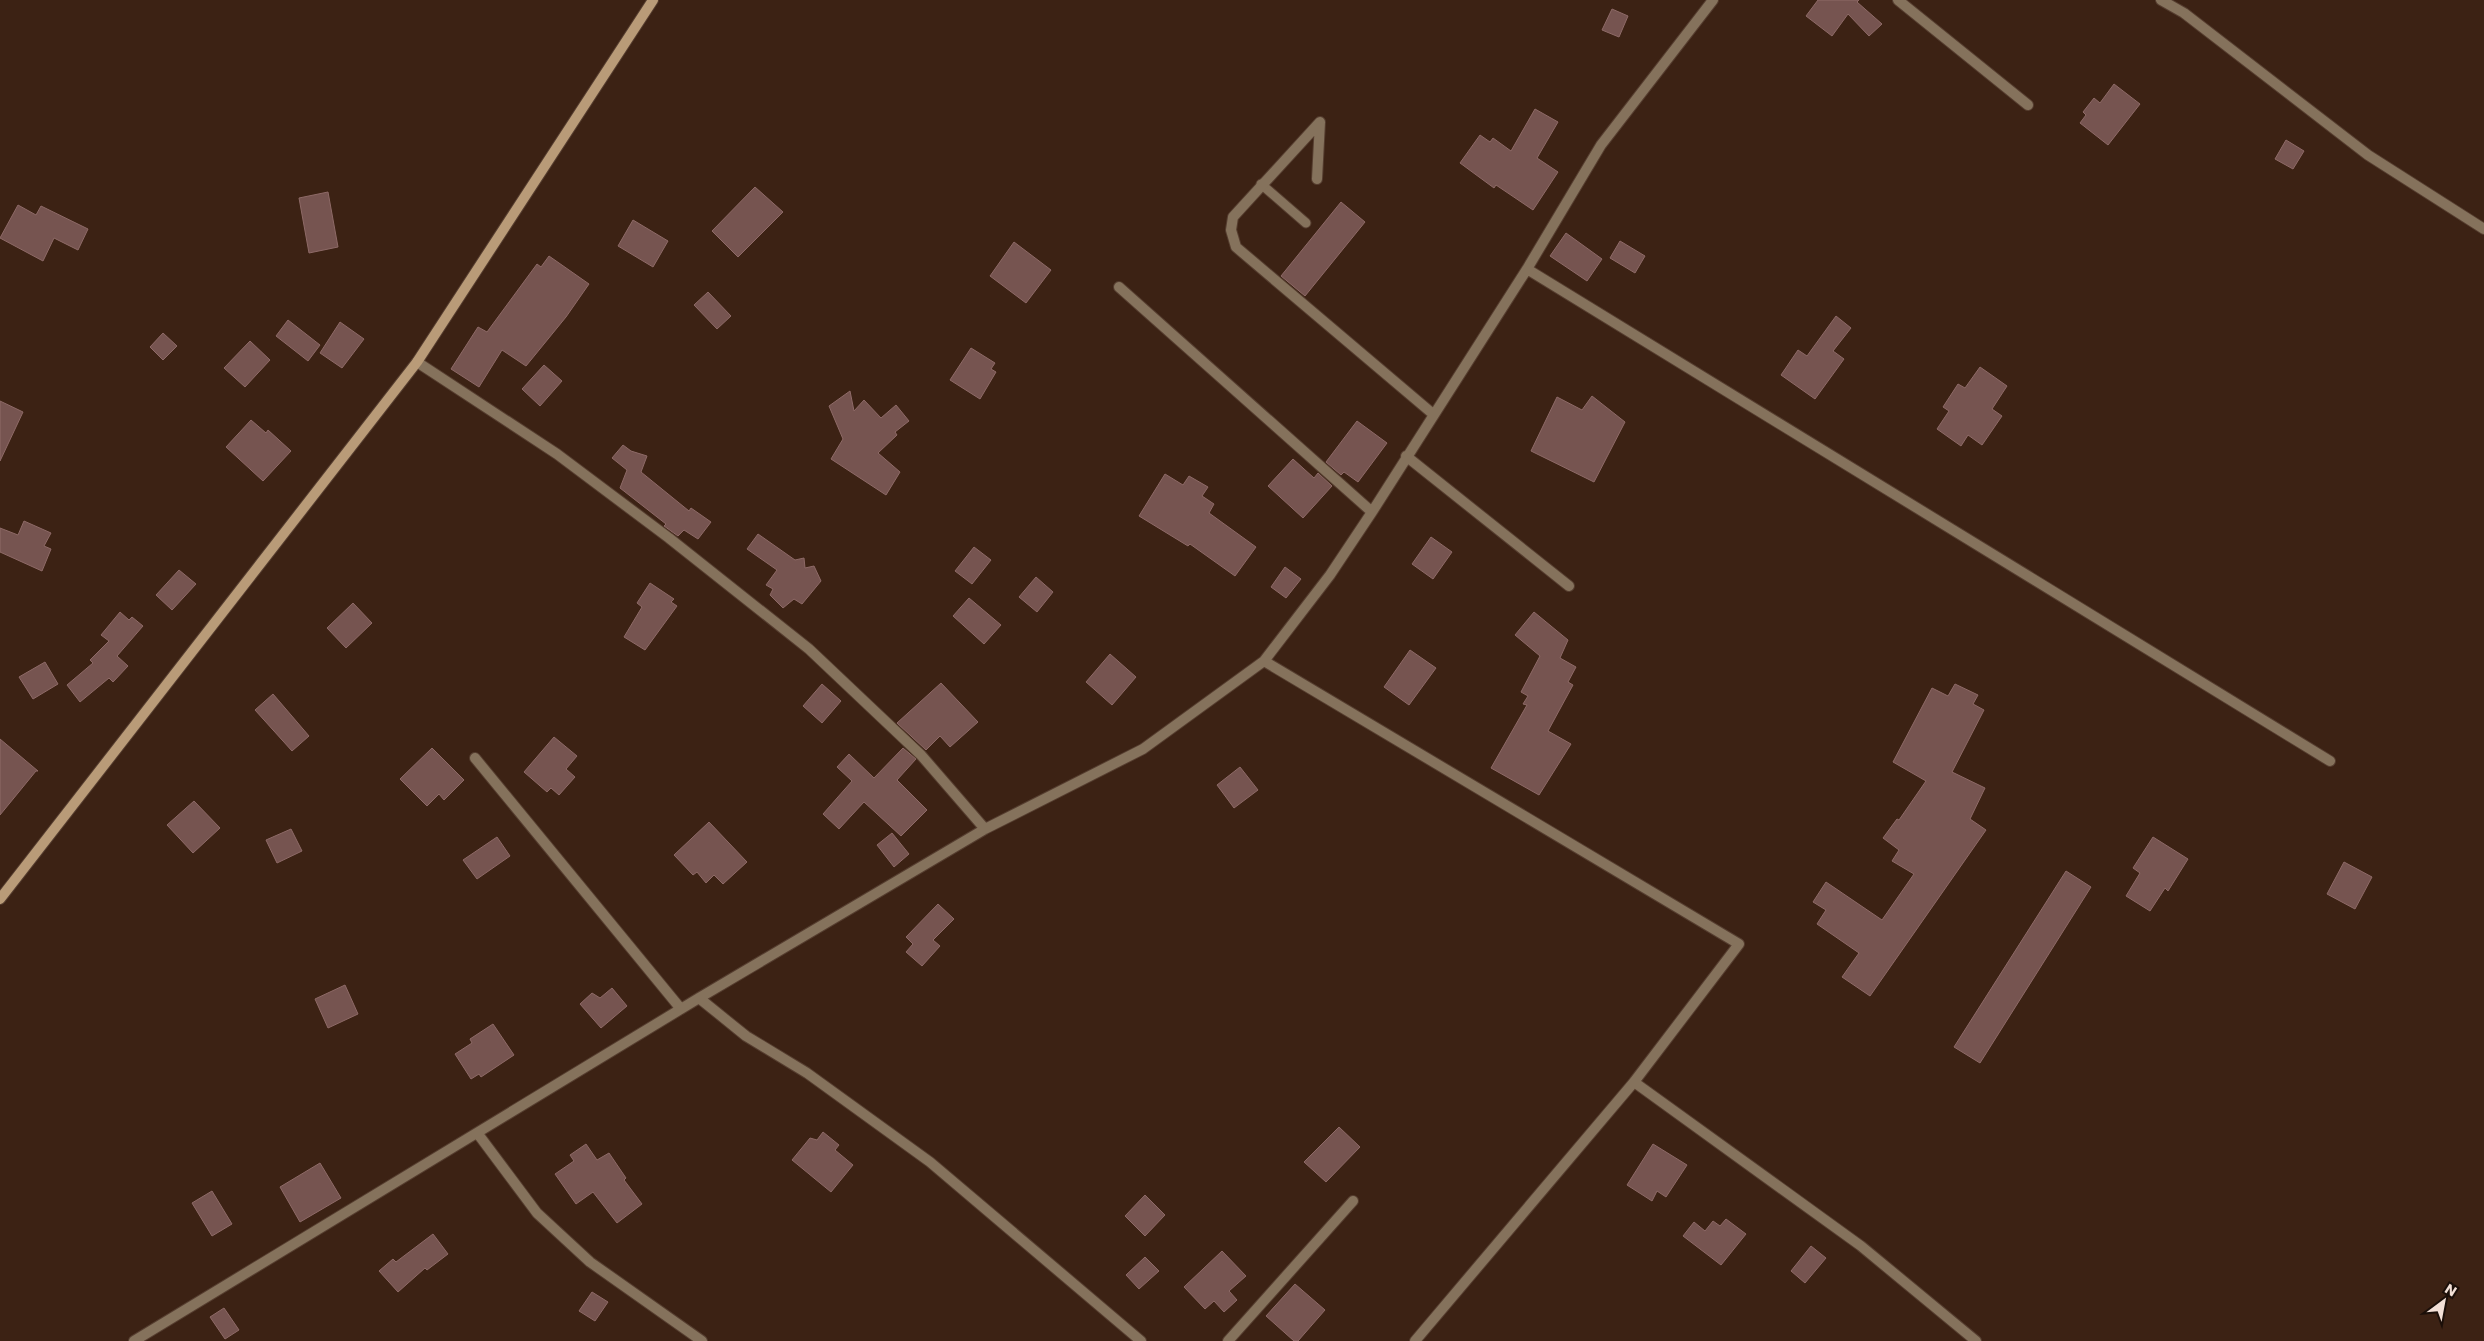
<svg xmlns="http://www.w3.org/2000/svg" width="2484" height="1341" viewBox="0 0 2484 1341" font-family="Poppins,sans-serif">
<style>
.building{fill:#765450;stroke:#8e6a67}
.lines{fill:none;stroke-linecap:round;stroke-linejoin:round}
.lane-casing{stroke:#553d2f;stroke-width:11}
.street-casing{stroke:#553d2f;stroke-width:12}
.secondary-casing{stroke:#553d2f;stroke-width:12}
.lane{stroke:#85725c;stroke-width:9}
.street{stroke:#85725c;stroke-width:10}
.secondary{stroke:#b99b78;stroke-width:10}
</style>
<rect width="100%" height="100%" fill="#3c2214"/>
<path class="building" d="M1818 0H1859L1857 2 1882 24 1869 36 1848 14 1832 36 1806 16Z
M1612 9 1628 16 1619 37 1602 30Z
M2114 84 2140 104 2108 145 2080 123 2086 115 2083 112 2094 98 2100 103Z
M1535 109 1558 122 1537 158 1558 172 1533 210 1496 185 1494 188 1460 163 1480 135 1490 142 1493 138 1511 151Z
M2286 140 2304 151 2293 169 2275 159Z
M755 187 783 212 738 257 712 231Z
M328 192 338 247 309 253 299 198Z
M1341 202 1365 222 1305 296 1281 276Z
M18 205 36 215 41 206 88 229 78 250 54 238 43 261 0 238Z
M633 220 668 241 653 267 618 246Z
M1566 233 1602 259 1587 281 1550 256Z
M1620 241 1645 256 1635 273 1610 258Z
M1014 242 1051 270 1026 303 990 276Z
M549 256 589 284 566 317 526 366 502 350 479 387 451 369 478 327 487 332 537 264 541 267Z
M708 292 731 316 717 329 694 305Z
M1836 316 1851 328 1833 351 1844 359 1815 399 1781 375 1798 350 1807 356Z
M288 320 320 345 308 361 276 336Z
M340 322 364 339 342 368 320 353Z
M163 333 177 346 163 360 150 347Z
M250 341 270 360 245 387 224 368Z
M971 348 995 363 991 369 996 372 980 399 950 380Z
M544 365 562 381 540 406 522 389Z
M1980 367 2007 386 1992 409 2002 416 1982 445 1968 435 1961 446 1937 429 1949 411 1943 407 1958 384 1965 388Z
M850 391 854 411 864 400 881 418 896 405 909 421 895 432 897 435 878 453 900 472 886 495 831 459 843 439 829 406Z
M1592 396 1625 422 1594 482 1531 451 1557 397 1582 410Z
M0 401 23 412 0 461Z
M251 420 266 433 268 430 291 451 263 481 226 447Z
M1357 421 1387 443 1358 482 1344 472 1341 475 1326 462Z
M623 445 631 451 647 456 641 472 689 511 691 508 711 522 698 539 684 530 678 536 664 526 666 524 620 488 627 470 612 458Z
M1293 459 1314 478 1318 473 1332 486 1303 518 1268 486Z
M1165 474 1183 485 1189 476 1208 487 1202 496 1214 504 1209 513 1256 547 1235 576 1190 544 1188 546 1139 516Z
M24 521 51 533 44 546 51 549 42 571 0 552V528L18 535Z
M758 534 795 560 804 558 805 568 814 566 821 581 802 604 794 599 783 608 770 595 773 589 766 585 777 570 747 549Z
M1431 537 1452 552 1433 579 1412 564Z
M974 547 991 560 972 584 955 571Z
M1285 567 1301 579 1286 598 1271 587Z
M179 570 196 584 172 610 156 595Z
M1036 577 1053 592 1037 612 1019 597Z
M650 583 674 599 671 602 677 606 645 650 624 637 642 607 637 603Z
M969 598 1001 625 984 644 953 616Z
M353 603 372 623 346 648 327 628Z
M120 612 129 620 132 617 143 626 117 656 128 666 113 682 109 678 80 702 67 685 93 663 90 660 109 641 101 635Z
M1534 612 1568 640 1560 658 1576 667 1568 682 1573 685 1548 731 1571 744 1539 795 1491 768 1527 705 1523 704 1528 696 1521 692 1540 656 1515 635Z
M1410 650 1436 668 1409 705 1384 687Z
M1110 654 1136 677 1112 705 1086 682Z
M45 662 58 684 33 699 19 677Z
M941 683 978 722 950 747 940 736 926 750 897 723Z
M822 684 841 701 822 723 803 706Z
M1955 684 1978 695 1973 704 1984 710 1952 772 1985 788 1970 819 1986 830 1870 996 1842 977 1859 953 1817 924 1826 910 1813 902 1826 882 1882 920 1914 874 1892 861 1899 850 1883 838 1897 819 1899 820 1926 781 1893 762 1932 688 1948 696Z
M273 694 309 736 292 751 255 710Z
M554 737 577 756 566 769 575 777 559 795 551 788 547 792 524 772Z
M0 739 38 771H36L0 815Z
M432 748 464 780 444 800 439 794 427 806 400 779Z
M903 748 916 759 897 780 927 810 901 836 864 802 839 829 823 814 852 781 837 767 849 754 874 778Z
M1240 767 1258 790 1234 808 1217 785Z
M194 801 220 828 193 853 167 825Z
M709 822 747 862 723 884 714 875 706 883 697 872 693 875 674 855Z
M291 829 302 851 277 863 266 840Z
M892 833 909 854 894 867 877 845Z
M497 837 510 856 477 879 463 860Z
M2153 837 2188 859 2168 891 2165 888 2150 911 2126 896 2140 873 2133 868Z
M2344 862 2372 877 2355 909 2327 894Z
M2066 871 2091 887 1980 1063 1954 1047Z
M938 904 954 919 933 940 940 946 922 966 906 952 913 944 906 937Z
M345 985 358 1014 328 1028 315 999Z
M612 988 627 1006 601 1028 580 1004 592 993 600 998Z
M493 1024 514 1055 481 1077 479 1074 471 1079 455 1054 472 1043 470 1039Z
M1339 1127 1360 1147 1326 1182 1304 1162Z
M823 1132 839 1145 835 1150 853 1165 831 1192 792 1160 810 1138 817 1140Z
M586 1144 597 1160 609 1153 626 1178 624 1180 642 1204 617 1223 593 1192 576 1204 555 1174 574 1161 570 1155Z
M1653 1144 1687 1165 1666 1197 1657 1191 1652 1201 1627 1185Z
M320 1163 341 1198 300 1222 280 1187Z
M212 1191 232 1224 212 1236 192 1203Z
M1145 1195 1165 1215 1145 1236 1125 1216Z
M1726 1219 1746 1234 1721 1265 1683 1236 1694 1222 1705 1231 1713 1221 1720 1226Z
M433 1234 448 1254 427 1270 425 1268 398 1292 379 1271 393 1259 396 1262Z
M1811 1246 1826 1258 1805 1283 1791 1271Z
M1222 1251 1246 1276 1229 1291 1237 1300 1224 1312 1214 1301 1205 1309 1184 1287Z
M1145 1257 1159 1271 1139 1289 1126 1275Z
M1295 1284 1325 1310 1298 1341H1294L1266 1316Z
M592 1292 608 1302 595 1321 579 1311Z
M224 1308 239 1330 225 1339 210 1317Z"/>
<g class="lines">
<defs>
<path id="lane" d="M1261 184 1306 223"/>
<path id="street" d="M1898 0 2028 105
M2161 0 2184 13 2368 155 2484 229
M1317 179 1320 122 1233 217 1231 230 1236 247 1433 414
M1527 269 2330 761
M1119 287 1372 512
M417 362 557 454 669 538 809 649 921 755 985 829
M1406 456 1569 586
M1264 661 1330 575 1372 512 1527 269 1601 145 1713 0
M475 758 681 1009
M699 998 746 1036 807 1073 930 1162 1141 1341
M1634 1082 1861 1246 1976 1341
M478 1134 537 1213 590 1262 702 1341
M134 1341 699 998 985 829 1143 749 1264 661 1739 944 1634 1082 1415 1341
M1228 1341 1353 1201"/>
<path id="secondary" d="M0 899 417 362 653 0"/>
</defs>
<use href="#lane" class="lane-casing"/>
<use href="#street" class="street-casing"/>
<use href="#secondary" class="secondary-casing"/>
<use href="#lane" class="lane"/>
<use href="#street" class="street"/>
<use href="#secondary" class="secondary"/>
</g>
<g transform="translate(2444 1301) rotate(32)" stroke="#1b0f09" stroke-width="4" paint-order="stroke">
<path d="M0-4L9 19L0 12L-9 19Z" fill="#f2e0d7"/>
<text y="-8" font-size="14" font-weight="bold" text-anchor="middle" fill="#f2e0d7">N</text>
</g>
</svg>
